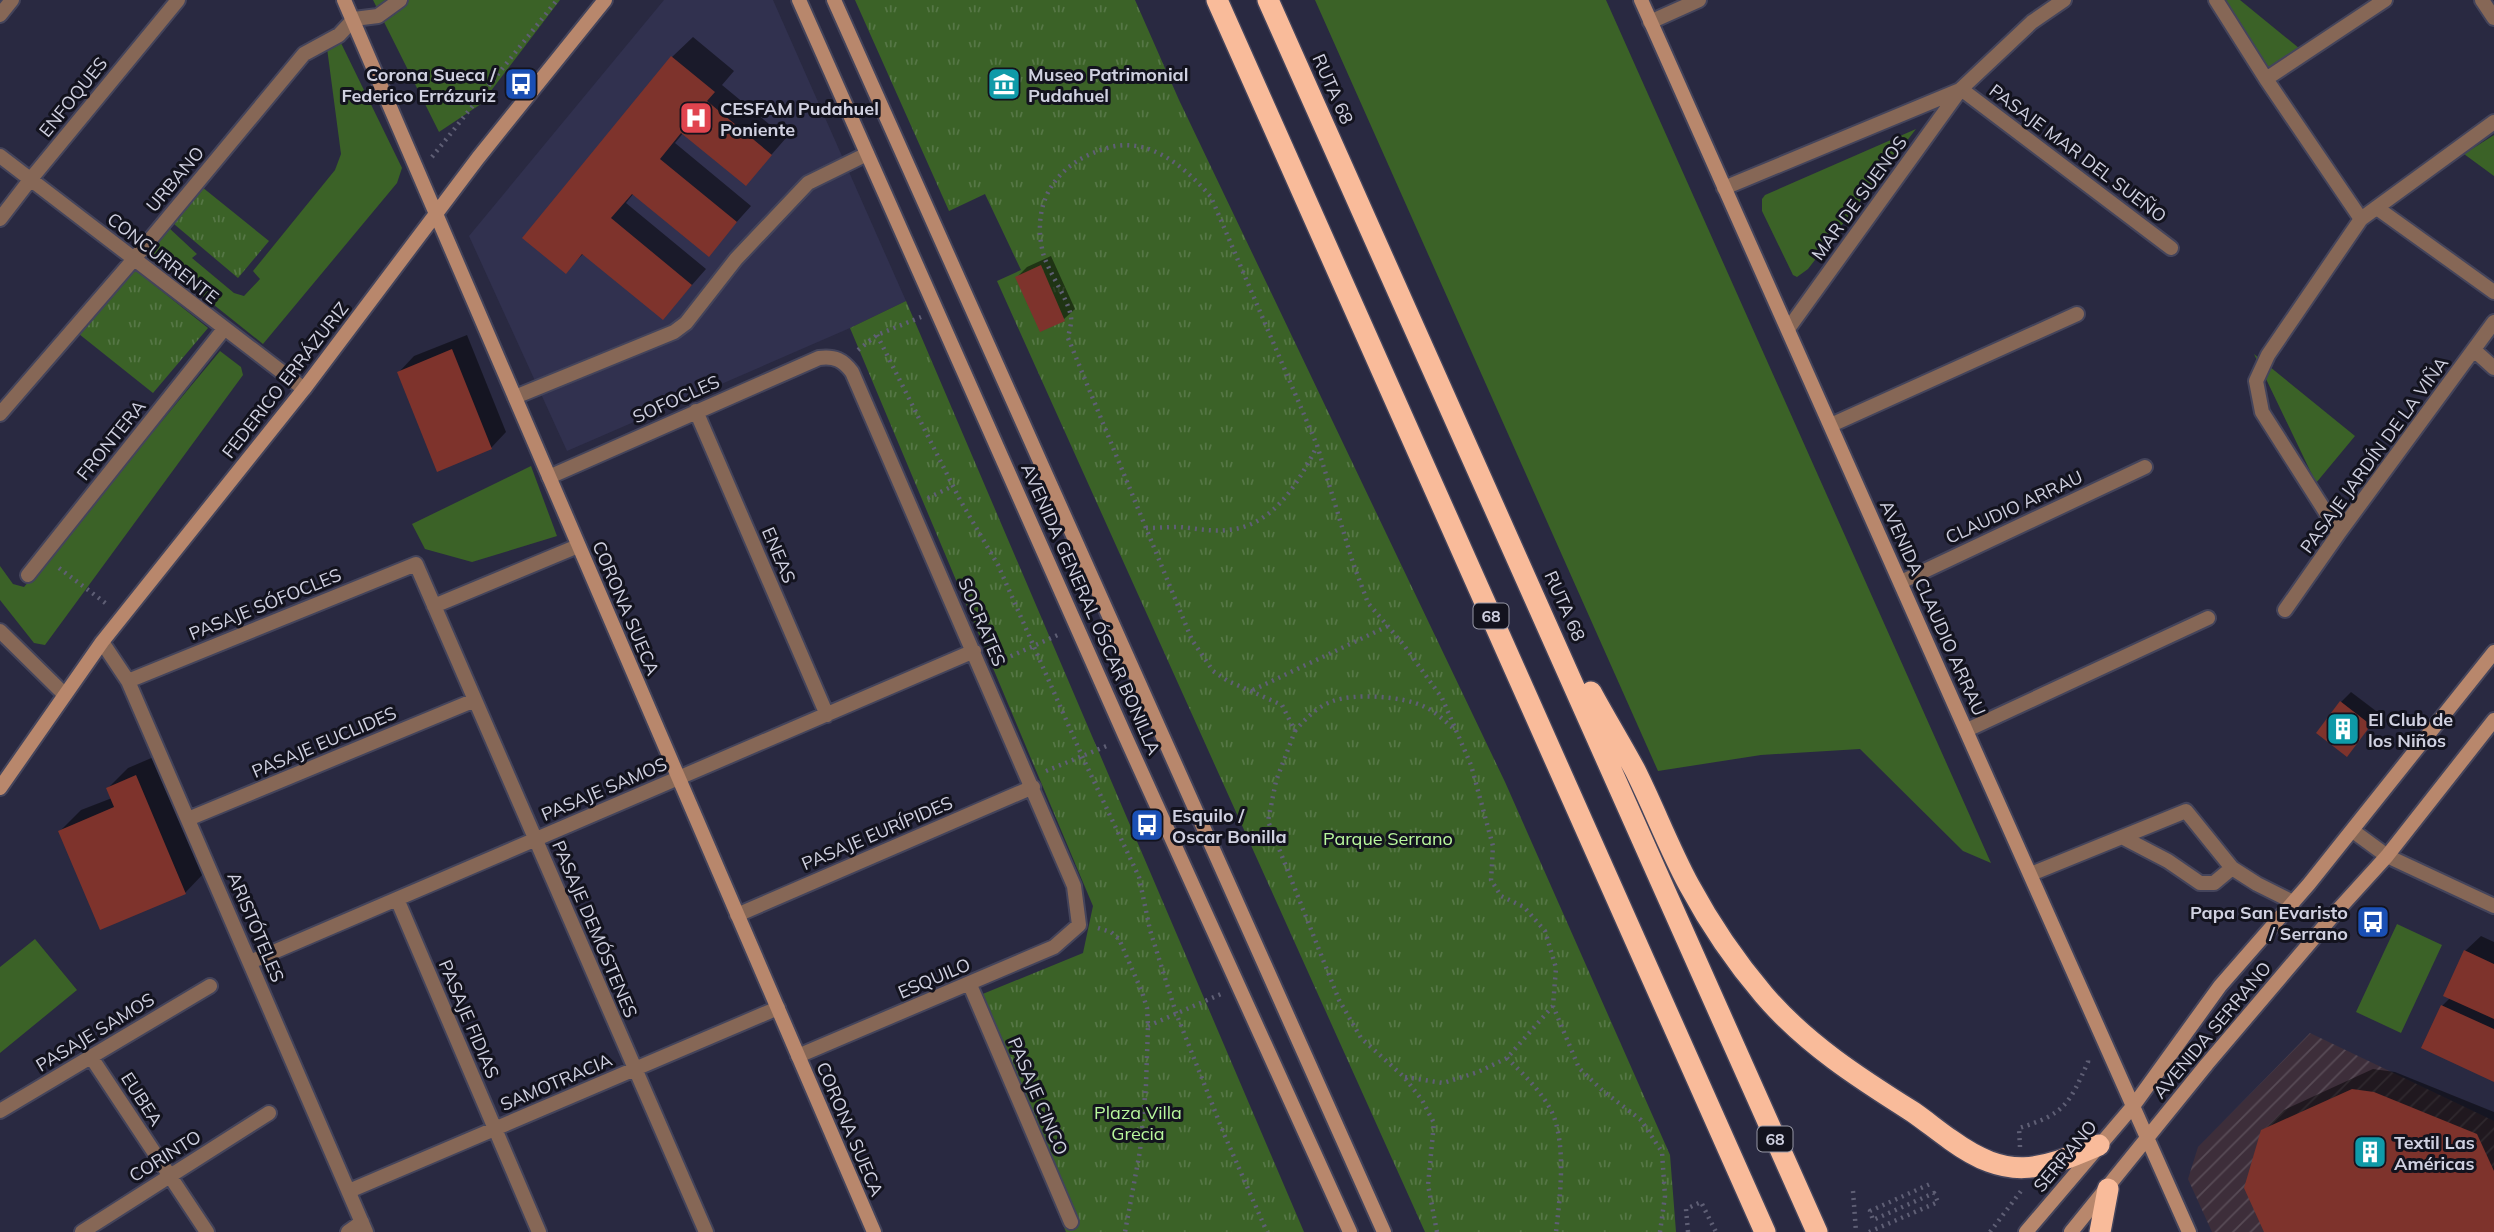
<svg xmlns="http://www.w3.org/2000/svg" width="2494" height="1232" viewBox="0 0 2494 1232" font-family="Mulish,sans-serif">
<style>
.built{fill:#31314f}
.industrial{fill:url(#industrial-furrows)}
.grass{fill:#3b6227}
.park{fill:url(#park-tufts)}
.shadow{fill:#0007}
.building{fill:#7e332c}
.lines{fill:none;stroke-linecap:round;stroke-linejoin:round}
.lane-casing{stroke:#44445b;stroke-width:18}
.street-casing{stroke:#44445b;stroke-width:18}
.secondary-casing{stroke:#44445b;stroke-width:18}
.highway-casing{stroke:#44445b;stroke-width:24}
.path{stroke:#5f5f75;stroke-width:4.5;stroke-dasharray:2 5;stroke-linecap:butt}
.lane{stroke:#866756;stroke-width:14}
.street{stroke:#866756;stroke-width:14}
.secondary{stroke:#b8876c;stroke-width:14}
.highway{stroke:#f9bb9a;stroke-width:21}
.labels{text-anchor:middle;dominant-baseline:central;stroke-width:6;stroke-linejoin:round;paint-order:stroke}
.shield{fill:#13131e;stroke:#9798a6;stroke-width:2}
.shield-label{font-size:16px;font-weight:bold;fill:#d0d1e1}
.poi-label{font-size:18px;font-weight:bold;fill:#d0d1e1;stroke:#13131e;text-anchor:start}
.street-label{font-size:18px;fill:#d0d1e1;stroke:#13131e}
.park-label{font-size:18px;fill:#b9f89d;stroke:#13131e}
</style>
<defs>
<pattern id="industrial-furrows" width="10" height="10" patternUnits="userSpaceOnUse" patternTransform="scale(1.75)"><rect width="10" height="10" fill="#3d2e3a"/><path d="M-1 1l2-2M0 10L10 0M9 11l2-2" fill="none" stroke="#584b56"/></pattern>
<pattern id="park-tufts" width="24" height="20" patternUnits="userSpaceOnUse" patternTransform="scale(1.75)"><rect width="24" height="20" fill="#3b6227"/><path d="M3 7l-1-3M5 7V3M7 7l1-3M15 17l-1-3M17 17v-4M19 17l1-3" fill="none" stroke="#567746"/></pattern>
</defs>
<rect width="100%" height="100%" fill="#292941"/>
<path class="built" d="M664 0H773L906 301 850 328 567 451 469 236Z"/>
<path class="industrial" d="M2310 1033 2494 1121V1232H2212L2188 1179 2198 1147Z"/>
<path class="grass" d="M373 0H560L481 104 439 132Z
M1315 0H1606L1991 863 1963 851 1860 749 1761 755 1658 771Z
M2216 0H2240L2305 53 2266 79Z
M341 43 402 168 397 183 263 344 149 253 168 227 197 254 192 258 234 293 244 296 260 279 253 271 335 170 341 154 327 48Z
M1916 129 1808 269 1797 277 1793 275 1762 211V199L1765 195Z
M2494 135V176L2464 154Z
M220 351 241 367 243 375 45 645 34 643 0 600V566L13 584 24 587Z
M2254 354 2355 436 2316 483Z
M531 466 557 536 472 562 425 549 412 524Z
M2397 924 2442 945 2401 1033 2356 1012Z
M35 939 77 990 0 1053V967Z"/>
<path class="park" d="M855 0H1135L1179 100 1505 782 1670 1155 1676 1232H1425L997 281 1021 270 985 194 949 211Z
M202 187 269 241 238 278 174 224Z
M133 268 208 328 153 393 79 334Z
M906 301 1304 1232H1066L968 1000 1083 953 1093 906 850 328Z"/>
<path class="shadow" d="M693 37 734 71 722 85 786 138 746 184 684 132 675 143 751 206 708 254 634 193 626 203 706 269 663 318 584 253 566 271 672 57Z
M1051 256 1075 309 1064 319 1041 330 1017 277 1027 267Z
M467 335 506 432 491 448 399 372 414 356Z
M2351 692 2380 714 2347 754 2341 702Z
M156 756 205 872 185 893 60 831 81 810 112 798 108 788 128 768Z
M2481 936 2494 942V1080L2442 1006 2450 998 2465 951Z
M2373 1069 2395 1072 2494 1112V1232H2266L2263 1131 2284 1110Z"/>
<path class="building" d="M671 56 715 92 707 101 772 155 746 186 681 133 660 159 737 222 709 257 632 194 611 218 692 285 663 320 582 254 566 274 522 238Z
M1041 265 1065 321 1040 332 1015 277Z
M452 349 492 449 437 472 397 372Z
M2340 701 2371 725 2347 757 2316 733Z
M136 775 186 894 100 930 58 831 114 807 106 788Z
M2464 950 2494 964V1019L2443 996Z
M2441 1005 2494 1029V1082L2421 1048Z
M2352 1089 2374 1092 2477 1134 2494 1171V1232H2264L2244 1188 2261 1130Z"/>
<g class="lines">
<defs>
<path id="lane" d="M515 397 674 332 686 323 736 259 808 183 867 154
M2122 837 2186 811 2232 868 2257 884 2293 902
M2031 874 2122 837 2168 861 2200 883H2214L2232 868"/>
<path id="street" d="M2216 0 2266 79 2361 219
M2482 0 2494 18
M0 15 12 0
M1650 22 1699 0
M2266 79 2385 0
M1961 89 2171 248
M0 156 304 389
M1724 188 1960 90
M2377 208 2494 292
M0 219 30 180 178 0
M1788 329 1961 89 2032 22 2064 0
M2474 350 2494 368
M696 411 827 715
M0 414 134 259 304 54 339 35 354 19 378 16 400 0
M1831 425 2077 314
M549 477 819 358C835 356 843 360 852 372L1074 886 1079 925 1054 947 798 1056
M2339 533 2262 412 2256 381 2268 355 2361 219 2494 122
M28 575 224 329
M1901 582 2145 467
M434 606 578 546
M2285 610 2339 533 2494 322
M0 631 64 694
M102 642 128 681 366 1232
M128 681 416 564 706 1232
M1967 730 2208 618
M188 819 475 700
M2353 831 2387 856 2494 906
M397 899 539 1232
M737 915 1033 787
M250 962 974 651
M970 985 1071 1222
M91 1057 207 1232
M0 1111 210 986
M349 1191 778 1008
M82 1232 269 1113
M348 1232 362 1222"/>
<path id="secondary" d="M344 0 874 1232
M799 0 1126 738 1350 1232
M834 0 1384 1232
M1641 0 2189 1232
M0 788 102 642 304 389 478 158 605 0
M2026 1232 2134 1105 2220 986 2309 884 2494 652
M2071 1232 2207 1064 2337 911 2387 856 2494 720"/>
<path id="highway" d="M1217 0 1765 1232
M1268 0 1817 1232
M1591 692C1605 718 1621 744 1635 770 1654 808 1669 848 1689 885 1710 924 1735 961 1764 995 1806 1044 1859 1078 1913 1112 1926 1121 1938 1131 1951 1140 2008 1181 2039 1171 2099 1145
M2100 1232 2108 1189"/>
</defs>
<use href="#lane" class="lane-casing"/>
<use href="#street" class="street-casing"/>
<use href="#secondary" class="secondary-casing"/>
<use href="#highway" class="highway-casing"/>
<path class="path" d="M432 157 557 0
M877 335 960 500 998 565 1082 756 1139 877 1150 930 1176 1013 1224 1134 1267 1232
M858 350 877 335 921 317
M928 498 953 486
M1146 528C1157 528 1168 527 1179 527 1195 528 1211 532 1227 530 1273 527 1299 482 1317 446
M59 568 108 605
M998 662 1060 634
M1253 690 1388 626
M1295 731C1305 719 1318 706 1333 701 1355 693 1404 696 1425 707 1436 712 1446 722 1455 730
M1046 771 1109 745
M1098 928 1111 932 1119 939 1142 992 1147 1008 1148 1026 1146 1085 1140 1151 1125 1232
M1148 1026 1221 994
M1507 1058C1525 1076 1549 1098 1556 1123 1565 1157 1560 1197 1556 1232
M1405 1077 1443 1083 1478 1072 1507 1058 1553 1006
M2020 1147 2019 1128C2065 1114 2069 1104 2088 1062V1058
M1853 1191 1856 1232
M1437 1232 1428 1185 1434 1123 1422 1100 1404 1077 1361 1038 1339 1000 1268 821 1276 781 1295 731 1282 705 1228 681 1213 671 1192 640 1068 338C1069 332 1072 323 1071 317 1068 298 1049 274 1043 253 1030 199 1059 160 1111 147 1151 137 1187 169 1211 197L1317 445 1353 563 1368 603 1403 644 1442 698 1471 765 1493 846 1491 880 1501 896 1524 907 1545 931 1556 968 1553 1006 1579 1068 1603 1091 1641 1120 1662 1152 1665 1196 1660 1232
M1688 1232 1686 1209 1701 1202 1716 1232
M1869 1232 1938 1202 1934 1193 1873 1220 1870 1211 1930 1184
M1990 1232 2021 1191"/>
<use href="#lane" class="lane"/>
<use href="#street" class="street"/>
<use href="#secondary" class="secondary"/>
<use href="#highway" class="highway"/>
</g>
<defs>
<symbol id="bus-square" viewBox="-11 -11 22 22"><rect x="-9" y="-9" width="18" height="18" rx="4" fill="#1a4fb4" stroke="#13131e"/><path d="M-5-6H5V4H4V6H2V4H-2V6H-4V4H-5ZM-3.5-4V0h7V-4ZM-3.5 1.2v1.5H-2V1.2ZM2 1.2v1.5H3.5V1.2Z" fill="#fff"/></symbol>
<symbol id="museum-square" viewBox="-11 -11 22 22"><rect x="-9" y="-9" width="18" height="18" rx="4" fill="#0f9aa8" stroke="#13131e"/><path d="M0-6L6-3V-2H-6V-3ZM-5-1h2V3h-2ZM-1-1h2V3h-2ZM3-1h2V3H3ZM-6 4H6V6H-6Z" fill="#fff"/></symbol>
<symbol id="hospital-square" viewBox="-11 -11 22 22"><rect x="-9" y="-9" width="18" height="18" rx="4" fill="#e0444e" stroke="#13131e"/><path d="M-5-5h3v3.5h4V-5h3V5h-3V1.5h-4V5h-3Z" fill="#fff"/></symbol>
<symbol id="building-square" viewBox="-11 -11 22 22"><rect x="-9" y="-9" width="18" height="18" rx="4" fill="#0f9aa8" stroke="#13131e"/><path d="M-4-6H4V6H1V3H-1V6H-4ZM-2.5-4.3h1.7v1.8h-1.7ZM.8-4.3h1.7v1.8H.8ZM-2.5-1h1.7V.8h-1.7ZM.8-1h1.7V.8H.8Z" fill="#fff"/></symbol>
</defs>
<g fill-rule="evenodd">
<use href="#bus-square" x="502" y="65" width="38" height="38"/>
<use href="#museum-square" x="985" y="65" width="38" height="38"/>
<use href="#hospital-square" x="677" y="99" width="38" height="38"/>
<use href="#building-square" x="2324" y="710" width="38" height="38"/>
<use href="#bus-square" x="1128" y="806" width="38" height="38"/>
<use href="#bus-square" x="2354" y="903" width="38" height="38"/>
<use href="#building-square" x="2351" y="1133" width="38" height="38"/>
</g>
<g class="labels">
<g class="shield">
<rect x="1473.5" y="603.5" width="35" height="25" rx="5"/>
<rect x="1757.5" y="1126.5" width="35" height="25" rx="5"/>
</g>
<g class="shield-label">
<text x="1491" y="616">68</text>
<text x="1775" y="1139">68</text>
</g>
<g class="poi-label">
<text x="496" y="74" text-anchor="end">Corona Sueca /<tspan x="496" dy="21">Federico Errázuriz</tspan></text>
<text x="1028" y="74">Museo Patrimonial<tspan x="1028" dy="21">Pudahuel</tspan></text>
<text x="720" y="108">CESFAM Pudahuel<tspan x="720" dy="21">Poniente</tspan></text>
<text x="2368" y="719">El Club de<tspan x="2368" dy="21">los Niños</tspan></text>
<text x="1172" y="815">Esquilo /<tspan x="1172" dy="21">Oscar Bonilla</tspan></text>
<text x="2348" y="912" text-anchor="end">Papa San Evaristo<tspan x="2348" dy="21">/ Serrano</tspan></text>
<text x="2394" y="1142">Textil Las<tspan x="2394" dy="21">Américas</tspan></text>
</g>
<g class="street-label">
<text transform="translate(1333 89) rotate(66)">RUTA 68</text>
<text transform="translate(73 97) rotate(-51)">ENFOQUES</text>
<text transform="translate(2078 153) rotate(37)">PASAJE MAR DEL SUEÑO</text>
<text transform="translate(175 179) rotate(-50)">URBANO</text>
<text transform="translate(1859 198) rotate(-54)">MAR DE SUENOS</text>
<text transform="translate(163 258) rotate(38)">CONCURRENTE</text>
<text transform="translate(285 380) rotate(-52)">FEDERICO ERRÁZURIZ</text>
<text transform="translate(676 399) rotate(-24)">SOFOCLES</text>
<text transform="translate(111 440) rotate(-51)">FRONTERA</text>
<text transform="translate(2374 455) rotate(-54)">PASAJE JARDÍN DE LA VIÑA</text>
<text transform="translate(2014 507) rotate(-25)">CLAUDIO ARRAU</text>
<text transform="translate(779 555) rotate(67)">ENEAS</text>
<text transform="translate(265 604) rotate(-22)">PASAJE SÓFOCLES</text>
<text transform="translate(1565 606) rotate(66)">RUTA 68</text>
<text transform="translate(626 608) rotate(67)">CORONA SUECA</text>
<text transform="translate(1933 608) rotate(66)">AVENIDA CLAUDIO ARRAU</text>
<text transform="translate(1091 609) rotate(66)">AVENIDA GENERAL ÓSCAR BONILLA</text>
<text transform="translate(982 622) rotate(67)">SOCRATES</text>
<text transform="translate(324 742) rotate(-23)">PASAJE EUCLIDES</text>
<text transform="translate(604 789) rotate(-23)">PASAJE SAMOS</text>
<text transform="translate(877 833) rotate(-23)">PASAJE EURÍPIDES</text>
<text transform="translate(256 927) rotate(67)">ARISTÓTELES</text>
<text transform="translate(595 929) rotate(67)">PASAJE DEMÓSTENES</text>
<text transform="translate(934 978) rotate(-23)">ESQUILO</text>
<text transform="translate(469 1019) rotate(67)">PASAJE FIDIAS</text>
<text transform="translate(2212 1030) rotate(-50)">AVENIDA SERRANO</text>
<text transform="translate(95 1032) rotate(-31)">PASAJE SAMOS</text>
<text transform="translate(556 1082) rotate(-23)">SAMOTRACIA</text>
<text transform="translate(1038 1096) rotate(67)">PASAJE CINCO</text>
<text transform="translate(142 1099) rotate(57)">EUBEA</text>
<text transform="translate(850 1129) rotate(67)">CORONA SUECA</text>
<text transform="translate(165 1156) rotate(-32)">CORINTO</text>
<text transform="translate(2065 1156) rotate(-50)">SERRANO</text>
</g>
<g class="park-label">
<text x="1388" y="838">Parque Serrano</text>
<text x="1138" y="1112">Plaza Villa<tspan x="1138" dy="21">Grecia</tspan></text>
</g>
</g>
</svg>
